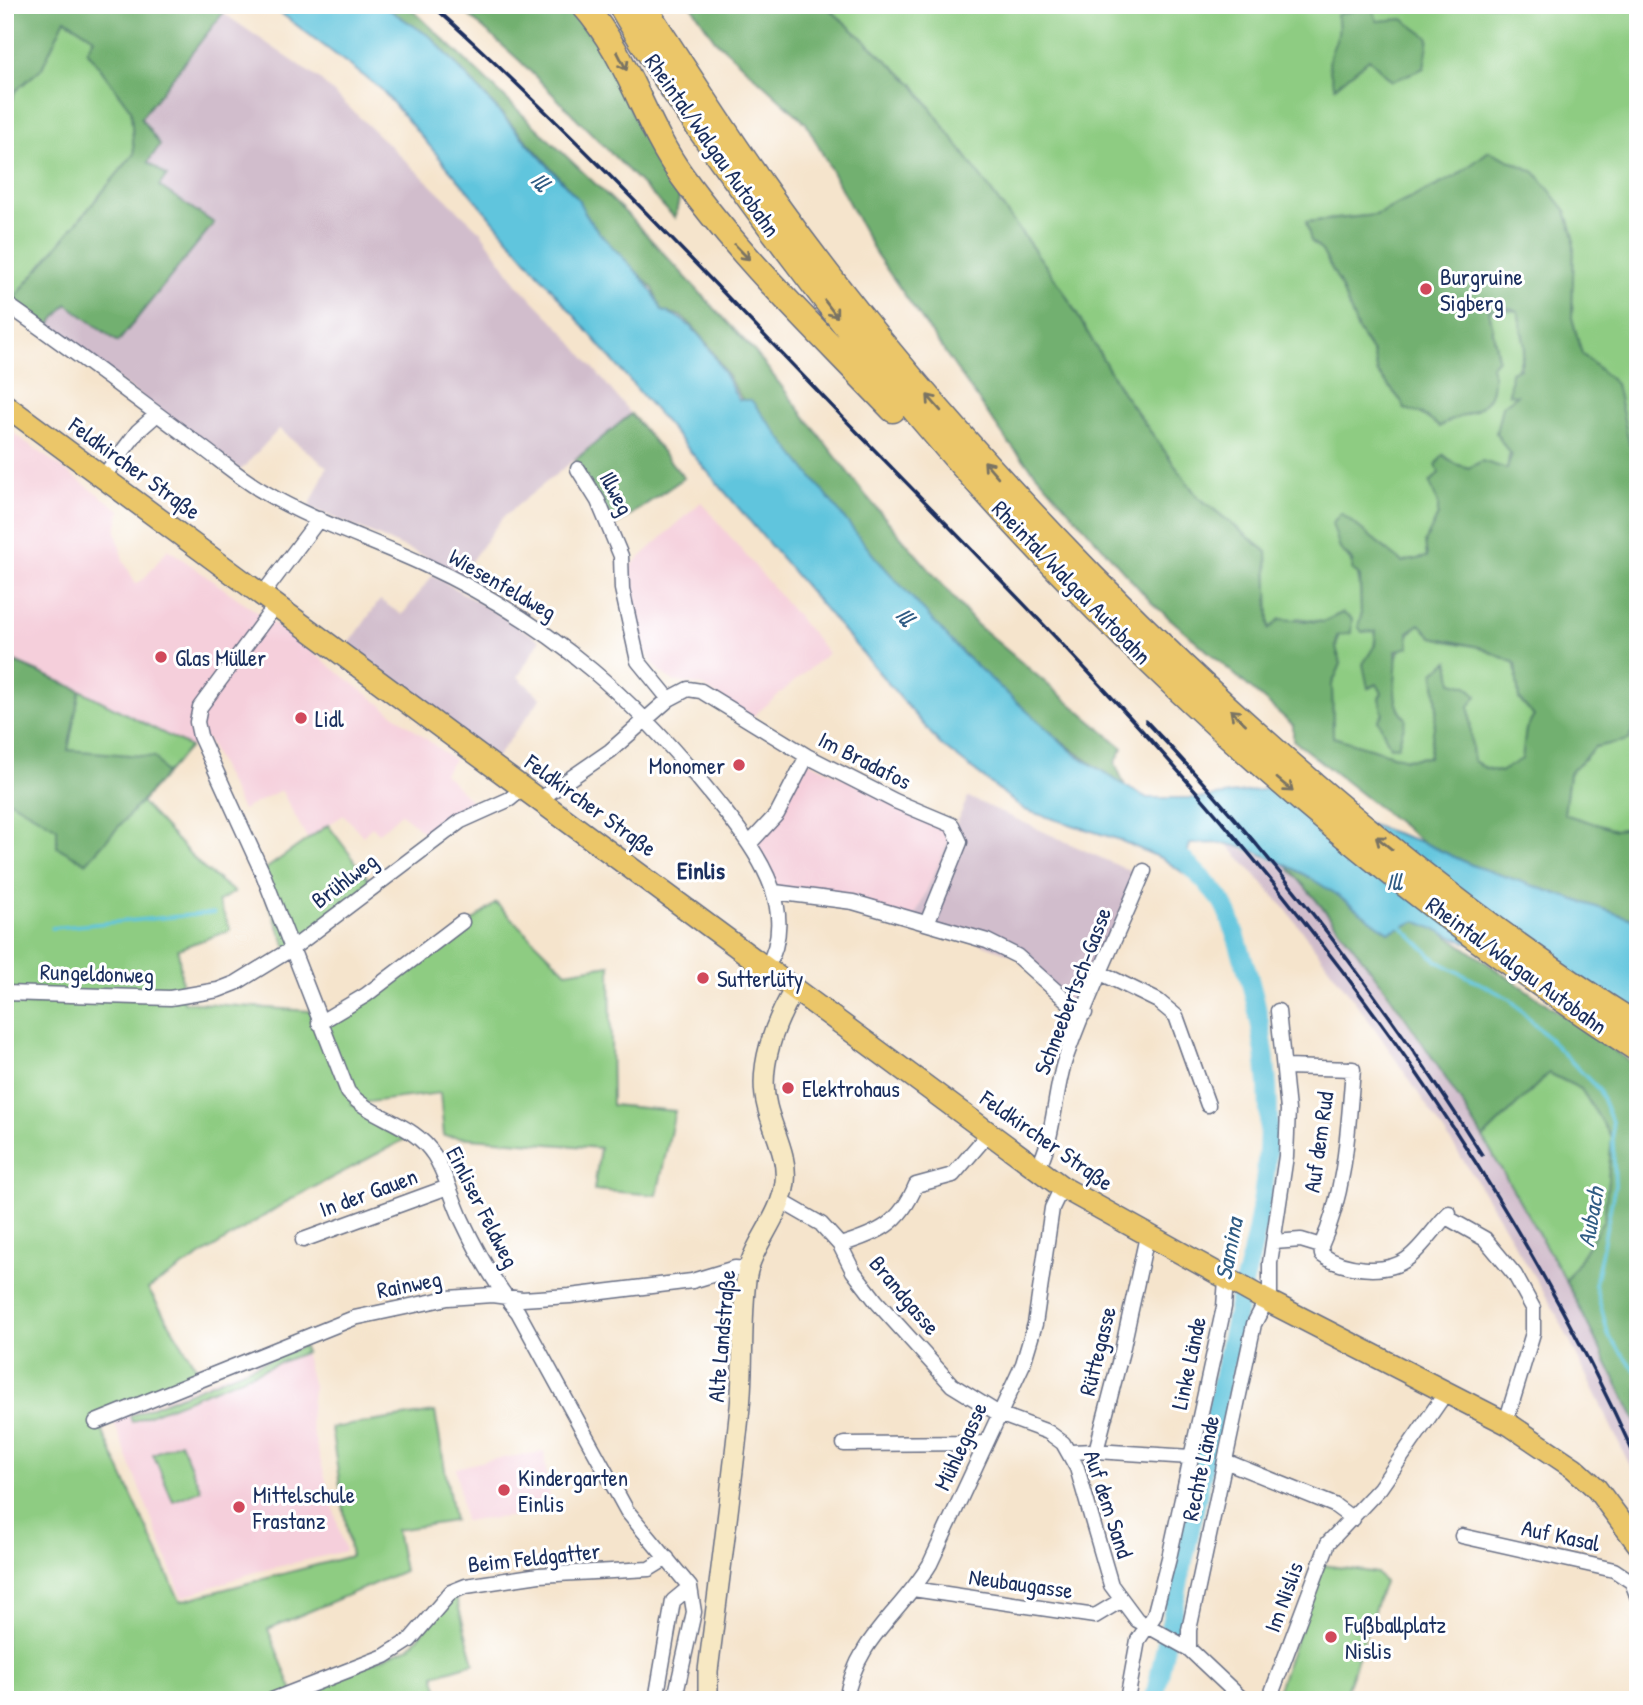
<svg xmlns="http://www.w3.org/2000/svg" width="1643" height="1705" viewBox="0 0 1643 1705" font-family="'Patrick Hand',sans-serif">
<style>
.built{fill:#f5cfdb}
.industrial{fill:#d1bdcc}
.green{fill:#8ecc82;stroke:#547e70;stroke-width:2}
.forest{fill:#72b070;stroke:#467067;stroke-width:2}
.water{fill:#60c5dd;stroke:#3e7a9e;stroke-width:2}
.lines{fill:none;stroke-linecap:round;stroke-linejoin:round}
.stream{stroke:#60c5dd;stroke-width:3.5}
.river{stroke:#60c5dd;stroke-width:19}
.minor-casing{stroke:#676e84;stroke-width:17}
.secondary-casing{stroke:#676e84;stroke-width:22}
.primary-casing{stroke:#676e84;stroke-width:24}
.motorway-casing{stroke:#676e84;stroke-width:27}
.minor{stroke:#fff;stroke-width:14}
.secondary{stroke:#f7e8c3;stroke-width:19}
.primary{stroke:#ebc669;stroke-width:21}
.motorway{stroke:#ebc669;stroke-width:24}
.rail{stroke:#1b2f5e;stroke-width:3.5}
.oneway{stroke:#797363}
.poi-dot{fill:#d1495b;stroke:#fff;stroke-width:2.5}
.labels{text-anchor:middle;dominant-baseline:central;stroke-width:6;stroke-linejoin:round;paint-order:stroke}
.street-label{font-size:23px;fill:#1b2f5e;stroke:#fff}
.poi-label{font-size:23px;fill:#1b2f5e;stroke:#fff;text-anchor:start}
.water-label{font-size:24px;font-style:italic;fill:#305c84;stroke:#fff}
.neighbourhood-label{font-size:24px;font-weight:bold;fill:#1b2f5e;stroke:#fff}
</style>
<rect width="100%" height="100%" fill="#fff"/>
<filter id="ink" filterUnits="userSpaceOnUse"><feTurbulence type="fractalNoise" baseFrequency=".0143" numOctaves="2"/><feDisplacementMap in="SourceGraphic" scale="14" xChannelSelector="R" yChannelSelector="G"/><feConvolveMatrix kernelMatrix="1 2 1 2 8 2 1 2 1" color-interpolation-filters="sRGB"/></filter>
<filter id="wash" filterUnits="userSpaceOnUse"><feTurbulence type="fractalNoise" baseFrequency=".00686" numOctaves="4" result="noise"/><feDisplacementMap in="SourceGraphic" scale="28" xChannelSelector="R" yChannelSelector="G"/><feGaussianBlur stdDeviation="1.57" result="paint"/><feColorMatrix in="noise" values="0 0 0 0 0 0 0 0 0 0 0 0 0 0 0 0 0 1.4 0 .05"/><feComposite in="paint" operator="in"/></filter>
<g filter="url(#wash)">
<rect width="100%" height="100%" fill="#f5e4cc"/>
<path class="built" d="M5 427 120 510 116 531 123 560 136 584 144 579 168 549 288 634 454 760 444 773 477 807 430 838 401 813 379 833 372 826 363 836 344 815 307 838 281 790 242 810 207 739 190 747 80 690 5 658Z
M701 502 828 653 751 718 703 686 673 681 659 671 639 644 625 571Z
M802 758 953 830 914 919 778 890 748 837 774 810Z
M302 1343 313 1387 310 1422 345 1551 255 1572 182 1597 113 1420Z
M544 1452 551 1513 464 1521 456 1468 488 1460Z"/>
<path class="industrial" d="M223 13 319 79 481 232 518 285 563 331 631 414 503 517 460 576 422 555 309 507 327 467 279 429 241 470 47 328 67 304 118 342 213 223 159 186 148 162 160 145 141 118Z
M433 575 540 640 518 677 541 698 495 759 347 647 380 600 402 615Z
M968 797 1136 874 1079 1012 1026 960 914 919Z
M1227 844 1286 865 1336 921 1456 1093 1566 1281 1628 1404 1638 1425V1482L1556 1313 1473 1175 1376 1030 1285 908Z"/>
<path class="green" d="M825 5H1638V445L1630 447 1616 384 1582 354 1572 318 1574 237 1566 211 1489 152 1455 177 1376 215 1307 222 1311 241 1322 250 1339 282 1358 330 1373 353 1378 373 1403 403 1404 409 1420 413 1440 427 1449 419 1475 411 1490 367 1498 359 1489 309 1518 311 1525 347 1509 393 1518 395 1507 469 1482 461 1469 468 1455 464 1444 455 1439 473 1430 483C1432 489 1437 497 1438 504 1442 522 1423 532 1427 557L1402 562 1342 514 1340 549C1363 570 1360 587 1361 616L1376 631 1369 688 1377 684 1382 693 1379 698 1383 714 1378 720 1384 732 1402 728 1406 719C1382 693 1393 642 1420 624L1446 641 1479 647 1515 663 1519 699 1534 716 1526 729 1523 759 1500 772 1485 768 1473 760 1467 686 1452 682 1449 661 1434 672 1437 708 1430 757 1406 759 1333 737 1332 684 1341 664 1336 648 1342 613 1323 622 1298 618 1269 630 1267 552 1197 496 1122 392 1061 287 913 84Z
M64 19 94 38 87 51 131 110 134 154 11 302 5 298V123L15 91 42 68Z
M5 658 80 690 190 747 141 802 203 868 234 892 218 902 231 930 178 949 184 1002 310 1011 318 1028 368 1000 496 903 566 972 610 965 612 1105 675 1111 657 1195 594 1190 600 1148 444 1136 440 1093 352 1104 411 1136 286 1202 148 1289 201 1375 96 1417 180 1601 351 1556 331 1428 435 1412 454 1521 396 1530 404 1571 268 1629 294 1694 410 1647 455 1594 474 1663 434 1675 442 1700H5Z
M1638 714V827L1615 831 1564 815 1569 774 1595 747 1629 740Z
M328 825 376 889 291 958 257 875Z
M1549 1073 1581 1089 1612 1138 1604 1220 1566 1281 1483 1138Z
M303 1346 306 1352 132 1422 130 1416Z
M180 1442 201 1490 173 1501 153 1454Z
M1323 1565 1377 1573 1384 1582 1343 1700H1278L1277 1691Z"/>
<path class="forest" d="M5 5H212L223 13 141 118 160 145 148 162 167 176 159 186 214 223 118 342 67 304 47 328 11 302 134 154 131 110 87 50 94 38 65 19 42 68 15 91 5 123Z
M382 5H406L419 16 628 215 755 352 867 497 976 624 1123 748 1115 763 1125 786C978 693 869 550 757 420 731 390 713 339 682 317 677 313 668 313 662 311L653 288 587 222 578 199 539 154 432 38Z
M457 5H560C610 40 620 95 648 145 657 162 669 178 680 195L675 218 520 61Z
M691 5H825L913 84 1061 287 1122 392 1197 496 1267 552 1269 629 1280 619 1323 622 1342 613 1352 619 1351 633 1337 636 1336 648 1341 664 1332 684 1333 737 1406 759 1429 757 1437 708 1434 672 1449 661 1452 682 1467 686 1477 696 1469 706 1473 760 1485 768 1500 772 1522 759 1526 729 1534 716 1519 699 1515 663 1479 647 1432 637 1420 624 1408 632 1409 647 1396 651C1399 674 1387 699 1406 719L1398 746 1390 747 1378 720 1383 714 1379 698 1382 693 1377 684 1368 688 1363 664 1375 645 1376 631 1362 632 1358 626 1361 616 1360 577 1352 569 1353 561 1340 549 1332 523 1341 513 1402 562 1427 557 1425 542 1438 515V504L1430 483 1439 473 1436 465 1443 455 1455 464 1469 468 1482 461 1507 469 1511 456 1496 433 1502 406 1517 395 1509 394 1511 372 1520 368 1525 347 1518 311 1510 308 1489 310 1498 359 1491 367C1495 375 1493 380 1492 389 1487 415 1457 413 1440 427L1420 413 1404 409 1403 403 1378 373 1373 353 1358 330 1339 282 1322 251 1311 241 1306 222 1376 215 1455 177 1489 151 1535 172 1566 211 1574 237 1572 318 1582 354 1616 384 1630 446 1638 445V714L1629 740 1595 747 1569 774 1564 814 1615 830 1638 827V921L1474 866 1424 843 1293 740V725L1152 603 1007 441 876 254 806 123 715 40Z
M1372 5 1377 21 1403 19 1429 38 1424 68 1392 81 1369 59 1335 87C1318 46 1345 49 1337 15Z
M631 414 684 478 616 525 575 460Z
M5 658 80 690 68 750 155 757 166 774 86 863 57 847V828L5 798Z
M1286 865 1318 881 1388 932 1416 921 1442 932 1638 1067V1342L1632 1344 1638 1367V1425L1566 1281 1604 1220 1612 1138 1581 1089 1549 1073 1483 1138C1425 1042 1360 948 1286 865Z"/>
<path class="water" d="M270 5H382L432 38 578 199C597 245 644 265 662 311 702 321 719 367 739 400H751L875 557 964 655 1075 754 1125 786 1147 798H1202L1267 789 1424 843 1474 866 1638 921V1015L1416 921 1388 932C1339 896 1289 857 1228 844 1216 842 1202 844 1190 844L1187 854 1202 872 1200 880 1195 881 1163 859 1117 839 1025 810 940 744 381 89Z"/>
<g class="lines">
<path class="stream" d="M1400 925 1437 961 1510 999 1599 1090 1612 1122 1615 1185 1595 1285 1609 1337 1638 1374
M52 928 214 913"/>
<path class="river" d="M1154 1700 1240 1297C1274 1183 1281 1073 1243 958 1237 940 1232 920 1223 903 1214 888 1196 874 1184 860"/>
</g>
</g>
<g filter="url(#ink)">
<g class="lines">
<defs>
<path id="minor" d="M5 303C72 349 135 398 199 445 221 461 241 479 264 492 314 522 372 540 425 565 555 625 640 703 727 814 762 858 798 913 766 969
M578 469 598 501 621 556 622 589 638 661 669 699
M103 477 138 431 155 416
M262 595 319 519
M275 606 200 707 197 722 200 736 263 874 348 1092C373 1120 413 1122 434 1155 446 1174 452 1199 462 1220 477 1252 495 1285 518 1312L627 1511 690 1587 694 1612 677 1689 678 1700
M539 800 610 751 669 699 688 689 701 691 807 756 895 801 952 825 960 842 927 923
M750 843 777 814 807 756
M775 892 853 902 987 941 1017 956 1073 1006 1085 1013
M1101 973 1158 1001 1176 1016 1208 1105
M5 993 170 998 218 990 236 983 293 948 461 821 510 799 523 788
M319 1023 366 995 462 922
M1285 1067 1353 1069C1348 1128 1346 1191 1321 1246
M1037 1168C1054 1143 1054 1092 1065 1060 1087 996 1118 934 1144 871
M781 1201 821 1224 840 1245 853 1271 876 1301 952 1385 999 1414 1048 1432 1063 1443 1077 1468 1111 1585 1137 1620 1189 1649 1243 1700
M1446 1217 1485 1239 1515 1275 1533 1308V1333L1506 1422
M303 1240 448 1187
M1274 1242 1301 1240 1321 1246 1322 1255C1343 1270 1386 1275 1407 1259 1423 1247 1435 1227 1449 1213
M840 1245C879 1233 900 1224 916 1185L953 1175 989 1133
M96 1422 354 1318 448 1298 492 1295 522 1299 570 1296 692 1281 735 1268 748 1269
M844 1444 986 1443
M1096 1451 1190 1457
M1070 1452 1096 1451 1122 1351 1147 1236
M1225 1461 1334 1505 1353 1519
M1462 1536 1614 1570 1632 1582 1638 1598
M913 1589 1095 1616 1120 1601
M1189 1649V1630L1254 1324 1270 1293V1263L1286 1156 1288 1110 1278 1011
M272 1700 385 1656 410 1640 451 1592 466 1586 539 1575 649 1569 667 1558
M656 1700 673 1601 690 1587
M846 1700C856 1638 900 1614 930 1564L1023 1364 1035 1324 1052 1208 1062 1187
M1127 1700 1138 1640 1154 1616 1169 1558 1224 1307 1226 1279
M1269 1700 1328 1543 1380 1488 1447 1391"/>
<path id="secondary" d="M708 1700V1671C719 1583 731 1495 740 1407 744 1365 741 1322 746 1280 751 1244 781 1219 785 1182 788 1156 773 1131 767 1106 757 1068 775 1022 794 990"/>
<path id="primary" d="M5 405 1062 1187 1262 1298 1510 1425 1574 1468 1596 1488 1638 1544"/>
<path id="motorway" d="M583 5C628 55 643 122 682 176 743 261 821 334 893 410
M620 5C671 93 730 174 791 255 1024 566 1310 839 1638 1050
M643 5C686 72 729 139 775 203 870 336 979 460 1093 577 1258 745 1438 899 1638 1026"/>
</defs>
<use href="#minor" class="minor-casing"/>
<use href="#secondary" class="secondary-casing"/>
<use href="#primary" class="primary-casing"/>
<use href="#motorway" class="motorway-casing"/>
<use href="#minor" class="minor"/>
<use href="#secondary" class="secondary"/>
<use href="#primary" class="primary"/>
<use href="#motorway" class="motorway"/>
<path class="rail" d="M432 5C581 139 718 288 857 432 1010 589 1166 746 1302 919 1435 1086 1550 1268 1638 1463
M1146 721C1273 854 1384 999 1482 1155"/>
</g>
<defs><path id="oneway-shaft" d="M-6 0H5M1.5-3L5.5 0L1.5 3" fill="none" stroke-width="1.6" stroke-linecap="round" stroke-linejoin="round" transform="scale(1.75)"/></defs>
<g class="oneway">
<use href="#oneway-shaft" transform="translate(622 61) rotate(63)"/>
<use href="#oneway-shaft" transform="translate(742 252) rotate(46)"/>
<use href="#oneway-shaft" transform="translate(831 309) rotate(53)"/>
<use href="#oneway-shaft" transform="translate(934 403) rotate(-131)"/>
<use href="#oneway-shaft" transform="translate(991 469) rotate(-131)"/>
<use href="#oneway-shaft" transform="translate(1238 717) rotate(-137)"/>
<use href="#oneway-shaft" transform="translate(1285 785) rotate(40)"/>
<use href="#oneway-shaft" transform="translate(1384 843) rotate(-141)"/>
</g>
</g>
<g class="poi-dot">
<circle cx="1426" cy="289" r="7"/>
<circle cx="161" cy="657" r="7"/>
<circle cx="301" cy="718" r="7"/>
<circle cx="739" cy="765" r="7"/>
<circle cx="703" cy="978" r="7"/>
<circle cx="788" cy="1088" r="7"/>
<circle cx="504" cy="1490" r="7"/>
<circle cx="239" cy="1507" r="7"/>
<circle cx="1331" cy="1637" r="7"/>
</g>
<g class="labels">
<g class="street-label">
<text transform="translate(713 145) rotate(55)">Rheintal/Walgau Autobahn</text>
<text transform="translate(135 468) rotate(36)">Feldkircher Straße</text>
<text transform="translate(617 493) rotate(62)">Illweg</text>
<text transform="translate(1072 582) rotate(46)">Rheintal/Walgau Autobahn</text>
<text transform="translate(503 584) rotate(30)">Wiesenfeldweg</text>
<text transform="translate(865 760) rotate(27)">Im Bradafos</text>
<text transform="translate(591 805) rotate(36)">Feldkircher Straße</text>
<text transform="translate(344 880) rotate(-37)">Brühlweg</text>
<text transform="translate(1517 965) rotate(36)">Rheintal/Walgau Autobahn</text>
<text transform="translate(97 973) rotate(2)">Rungeldonweg</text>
<text transform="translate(1072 991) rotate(-69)">Schneebertsch-Gasse</text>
<text transform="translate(1047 1140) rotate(35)">Feldkircher Straße</text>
<text transform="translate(1318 1142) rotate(-82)">Auf dem Rud</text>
<text transform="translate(368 1192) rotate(-20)">In der Gauen</text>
<text transform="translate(483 1207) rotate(63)">Einliser Feldweg</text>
<text transform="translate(409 1284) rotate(-11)">Rainweg</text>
<text transform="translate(905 1295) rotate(50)">Brandgasse</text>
<text transform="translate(721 1336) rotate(-85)">Alte Landstraße</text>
<text transform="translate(1097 1351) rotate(-76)">Rüttegasse</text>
<text transform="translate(1188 1363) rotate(-78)">Linke Lände</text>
<text transform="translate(960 1446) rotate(-65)">Mühlegasse</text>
<text transform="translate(1200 1468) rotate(-78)">Rechte Lände</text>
<text transform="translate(1109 1504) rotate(72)">Auf dem Sand</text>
<text transform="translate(1561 1535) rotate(12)">Auf Kasal</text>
<text transform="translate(534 1557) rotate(-6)">Beim Feldgatter</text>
<text transform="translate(1021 1583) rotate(8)">Neubaugasse</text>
<text transform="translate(1283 1597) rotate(-70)">Im Nislis</text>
</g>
<g class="poi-label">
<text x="1440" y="276">Burgruine<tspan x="1440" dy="26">Sigberg</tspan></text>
<text x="175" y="657">Glas Müller</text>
<text x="315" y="718">Lidl</text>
<text x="725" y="765" text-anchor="end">Monomer</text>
<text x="717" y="978">Sutterlüty</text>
<text x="802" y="1088">Elektrohaus</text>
<text x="518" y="1477">Kindergarten<tspan x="518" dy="26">Einlis</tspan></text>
<text x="253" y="1494">Mittelschule<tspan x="253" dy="26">Frastanz</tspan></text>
<text x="1345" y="1624">Fußballplatz<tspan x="1345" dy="26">Nislis</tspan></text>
</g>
<g class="water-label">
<text transform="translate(541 181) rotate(47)">Ill</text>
<text transform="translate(906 616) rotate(50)">Ill</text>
<text x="1394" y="881">Ill</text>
<text transform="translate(1590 1217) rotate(-80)">Aubach</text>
<text transform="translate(1228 1249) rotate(-79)">Samina</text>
</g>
<g class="neighbourhood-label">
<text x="701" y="870">Einlis</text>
</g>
</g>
<rect width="1643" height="1705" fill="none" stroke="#fff" stroke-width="28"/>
</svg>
